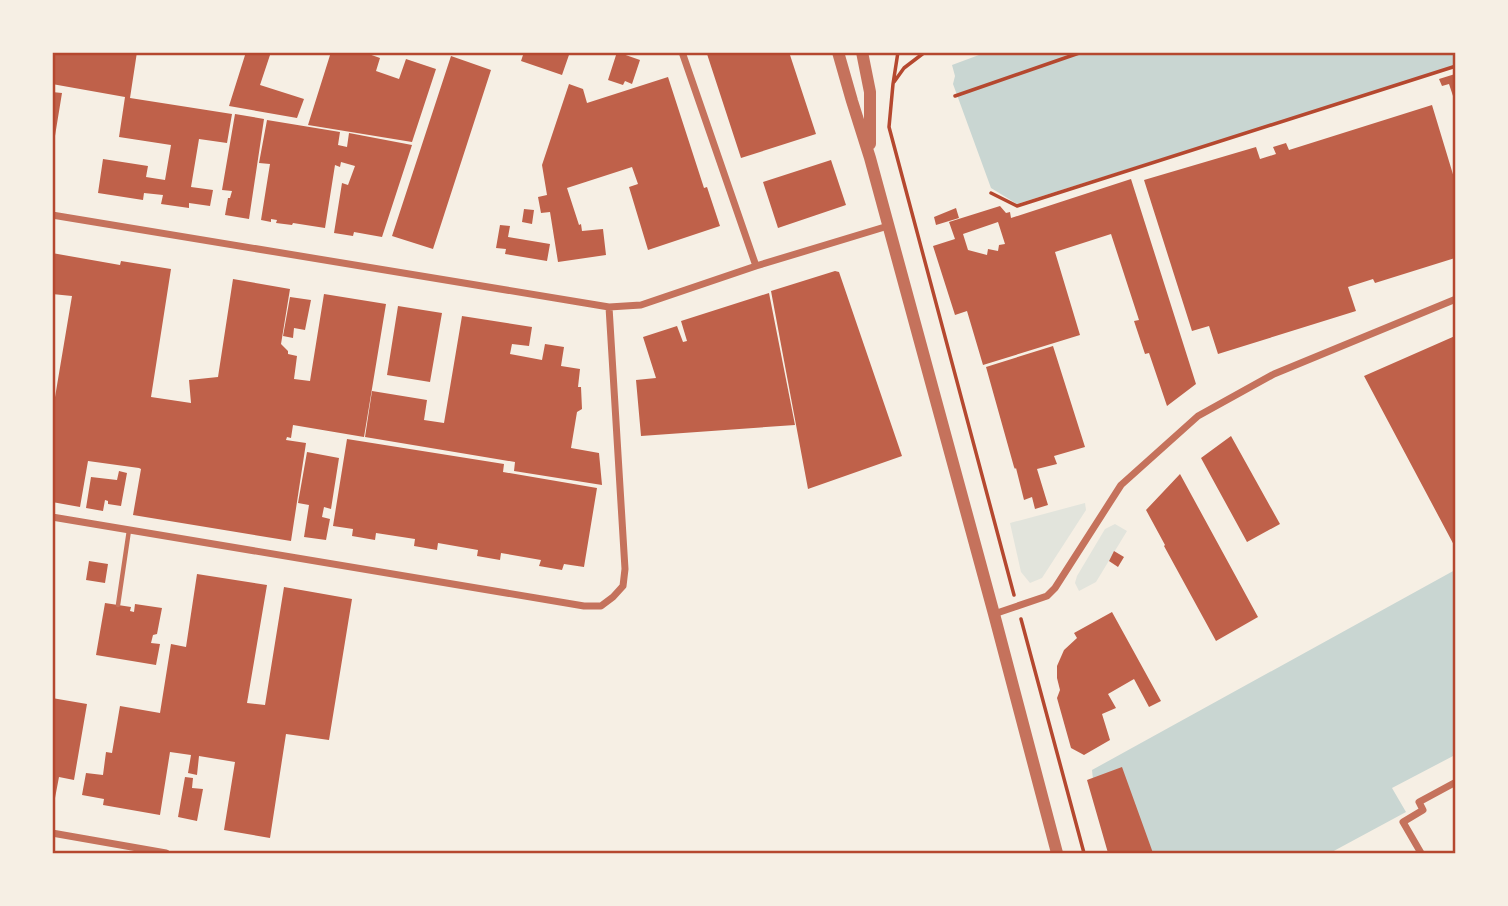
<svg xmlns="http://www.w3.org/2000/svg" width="1508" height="906" viewBox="0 0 1508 906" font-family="Ubuntu,sans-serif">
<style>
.green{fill:#e2e4dc}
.water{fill:#c9d6d2}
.building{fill:#bf614a;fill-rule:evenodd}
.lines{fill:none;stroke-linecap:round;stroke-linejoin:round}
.path{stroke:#b5482f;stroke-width:3.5}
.service{stroke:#c5725c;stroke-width:4.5}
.minor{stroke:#c5725c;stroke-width:7}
.tertiary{stroke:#c5725c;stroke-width:12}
.neatline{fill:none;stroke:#b5482f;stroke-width:2.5}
</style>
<rect width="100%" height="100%" fill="#f6efe4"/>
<path class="green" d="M1085 503 1086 510 1042 578 1030 583 1021 572 1010 523Z
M1115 524 1127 531 1096 582 1079 591 1075 583 1077 576 1105 529Z"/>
<path class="water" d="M987 52 1456 53 1455 66 1017 204 991 188 953 84 955 76 952 65Z
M1455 570V755L1392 788 1406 812 1330 853H1112L1094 789 1092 770Z"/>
<path class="building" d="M52 52H137L130 98 232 114 227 143 199 139 191 187 213 190 210 206 189 203V208L161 204 163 195 144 193 143 200 98 193 103 159 148 166 146 177 165 180 171 145 119 137 125 97 52 84Z
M246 52H271L260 85 304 99 297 118 229 106Z
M331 52H363L380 58 376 71 399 79 406 59 436 69 412 142 308 125Z
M524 52H570L562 75 521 61Z
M617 52 640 60 632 84 625 81 623 85 608 80Z
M712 52H797L790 55 816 134 741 158 707 54Z
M451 56 491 70 433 249 392 236Z
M1455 74V102L1449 84 1442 86 1439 79Z
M668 77 704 188 707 187 720 226 648 250 629 187 638 184 632 167 567 188 579 225 581 224 582 231 603 229 606 255 558 262 550 212 541 213 538 197 547 195 542 165 569 84 583 89 587 103Z
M52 92 62 93 54 142H52Z
M1432 105 1455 181V258L1375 283 1373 279 1348 287 1356 311 1218 354 1209 326 1192 331 1144 180 1256 147 1260 159 1276 154 1273 147 1286 143 1289 150Z
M235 114 264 119 249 219 225 215 228 198H230L232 191 222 190Z
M267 120 340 132 338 145 347 147 349 133 412 145 382 237 354 232 353 236 334 233 342 183 348 185 355 166 341 162 340 167 335 165 325 228 293 223 292 225 276 223 277 220 271 219V222L261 220 270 164 259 163Z
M831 160 846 205 778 228 763 182Z
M1131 179 1196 384 1167 406 1149 353 1145 354 1134 321 1139 320 1111 234 1055 252 1080 335 983 365 967 311 955 315 933 246 955 239 949 222 1000 206 1006 213 1010 212 1011 218ZM998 222 1005 244 999 245 998 251 988 249 987 255 968 250 963 234Z
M956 208 959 218 936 225 934 217Z
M524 209 534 210 532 224 522 222Z
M500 225 510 226 508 237 550 244 547 261 505 254 506 249 496 248Z
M52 253 120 265 121 261 171 269 151 397 191 403 189 380 218 377 233 279 290 289 281 344 288 351V354L297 356 294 379 310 381 324 294 386 304 364 437 293 425 291 438 287 437 286 440 306 443 291 541 133 515 141 469 139 468 88 461 80 507 52 502V415L72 296 52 294Z
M835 271 839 272 902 456 808 489 771 291Z
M769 293 795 425 641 436 636 380 656 378 643 337 677 326 683 342 687 341 681 321Z
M290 297 311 300 305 330 294 328 293 338 283 336Z
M398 306 442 313 430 382 387 375Z
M462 316 532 327 529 346 512 344 510 354 542 360 545 344 564 347 561 366 580 369 578 387H581L582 409 577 412 571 448 599 453 602 485 514 471 515 462 365 437 372 391 427 400 424 420 444 423Z
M1455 336V547L1364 376Z
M1053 346 1085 447 1054 456 1057 464 1037 469 1048 505 1035 509 1032 497 1024 500 1016 468 1015 469 1014 467 986 367Z
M1231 436 1280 524 1247 542 1201 458Z
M347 439 504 464 503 472 597 488 584 567 564 564 562 570 539 566 541 560 501 553 500 560 477 556 478 550 438 543 437 550 414 546 415 539 376 533 375 540 352 536 353 529 333 526Z
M307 452 339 458 331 509 324 507 322 517 330 519 326 540 304 537 309 505 298 503Z
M119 471 127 473 121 506 108 504V501L105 500 103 511 86 508 91 477 117 480Z
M1180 474 1258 617 1216 641 1164 546 1165 545 1146 510Z
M1114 551 1124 557 1118 567 1109 561Z
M89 561 108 564 105 583 86 580Z
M197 574 267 585 247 703 265 705 284 587 352 599 329 740 286 734 270 838 224 830 235 762 199 756 197 775 188 773 191 755 170 752 160 815 103 805 104 799 82 795 86 773 103 775 106 752 112 753 120 706 160 713 171 644 186 647Z
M105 603 131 607 130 611 134 612 135 604 162 608 157 634 153 635 151 643 160 644 156 665 96 655Z
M1112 612 1161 701 1149 707 1134 679 1108 694 1116 708 1102 714 1110 740 1084 755 1071 748 1057 698 1060 690 1057 678V666L1064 650 1077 638 1074 633Z
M52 698 87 704 74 780 59 777 55 798 52 797Z
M1122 767 1153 853H1108L1087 780Z
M185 777 193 778 192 788 203 789 197 821 178 817Z"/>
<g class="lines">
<path class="path" d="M898 52 893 84 889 127 1014 595
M894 82 904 68 925 52
M955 96 1082 52
M991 193 1017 206 1456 66
M1021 619 1084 853"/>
<path class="service" d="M118 605 129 530"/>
<path class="minor" d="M682 52 756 266
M52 215 609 307 641 305 756 266 888 226
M52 517 584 606H601L613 597 623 586 625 569 609 307
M994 614 1047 596 1055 588 1121 485 1198 416 1274 374 1456 299
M52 833 166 853
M1421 853 1403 822 1423 810 1419 802 1456 782"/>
<path class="tertiary" d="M838 52 852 101 870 158 994 614 1057 853
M862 52 870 92V144"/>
</g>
<rect width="1508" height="906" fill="none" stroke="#f6efe4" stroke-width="108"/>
<rect x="54" y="54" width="1400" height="798" class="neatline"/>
</svg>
